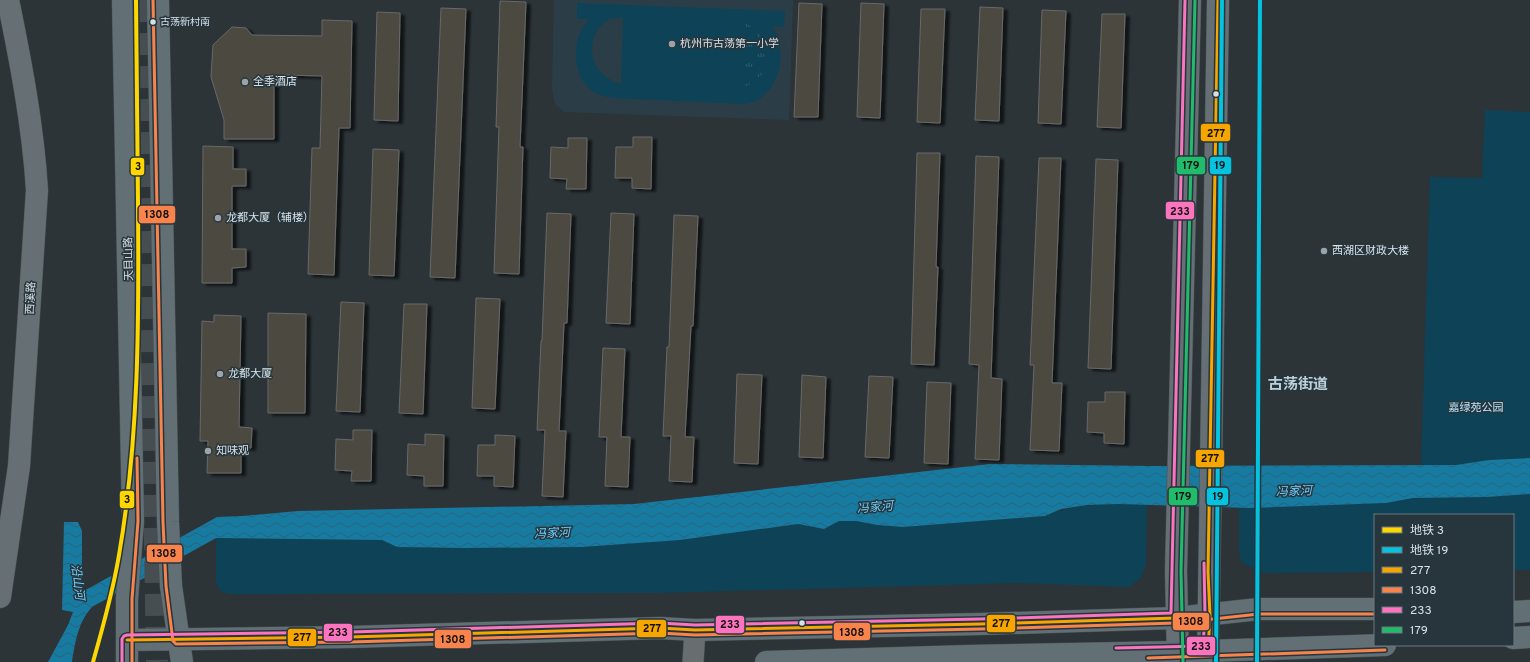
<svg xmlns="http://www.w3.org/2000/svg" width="1530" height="662" viewBox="0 0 1530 662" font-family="Overpass,'Noto Sans SC',sans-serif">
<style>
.built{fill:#2b3e48}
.grass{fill:url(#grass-tufts)}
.green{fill:#0e4257;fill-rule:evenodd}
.water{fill:url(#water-waves)}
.building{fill:#4b4841;stroke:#686969;filter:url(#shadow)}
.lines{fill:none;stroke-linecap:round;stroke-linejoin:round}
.trunk-tunnel{stroke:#464e52;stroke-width:22;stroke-dasharray:22 11;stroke-linecap:butt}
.tertiary-casing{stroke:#484f52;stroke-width:22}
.secondary-casing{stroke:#484f52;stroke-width:23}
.primary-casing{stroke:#484f52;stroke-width:23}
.tertiary{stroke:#686d70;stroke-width:21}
.secondary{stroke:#656f74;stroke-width:22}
.primary{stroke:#627076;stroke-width:22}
.primary-bridge-casing{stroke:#484f52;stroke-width:23;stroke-linecap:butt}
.primary-bridge{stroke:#627076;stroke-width:22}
.bus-1-casing{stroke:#27353d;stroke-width:6}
.bus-2-casing{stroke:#27353d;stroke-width:6}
.bus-3-casing{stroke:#27353d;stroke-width:6}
.bus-4-casing{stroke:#27353d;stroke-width:6}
.bus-1{stroke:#f7a600;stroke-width:3}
.bus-2{stroke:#f8844c;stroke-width:3}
.bus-3{stroke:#fc73be;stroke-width:3}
.bus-4{stroke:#20bc6c;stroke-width:3}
.metro-1-casing{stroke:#27353d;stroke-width:7}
.metro-2-casing{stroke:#27353d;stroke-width:7}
.metro-1{stroke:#ffd700;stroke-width:4}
.metro-2{stroke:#05c3de;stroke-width:4}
.bus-dot{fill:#d7e0e5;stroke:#27353d;stroke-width:1.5}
.poi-dot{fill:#9ba4a8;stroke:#27353d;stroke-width:1.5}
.labels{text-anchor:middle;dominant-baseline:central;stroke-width:3;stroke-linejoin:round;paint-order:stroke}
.bus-label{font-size:10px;fill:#d7e0e5;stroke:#27353d;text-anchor:start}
.poi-label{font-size:11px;fill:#d7e0e5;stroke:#27353d;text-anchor:start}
.street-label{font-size:11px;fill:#d7e0e5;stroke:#27353d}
.park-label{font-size:11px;fill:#b8e4fb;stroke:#27353d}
.water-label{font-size:12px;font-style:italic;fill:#70d0fd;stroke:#27353d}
.district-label{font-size:15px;font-weight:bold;fill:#becfd8;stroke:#27353d}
.line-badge{stroke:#27353d;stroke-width:1.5}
.pale-badge-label{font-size:11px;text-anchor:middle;font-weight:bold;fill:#111}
</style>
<defs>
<pattern id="grass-tufts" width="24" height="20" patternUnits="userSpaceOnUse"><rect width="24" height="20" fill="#0e4257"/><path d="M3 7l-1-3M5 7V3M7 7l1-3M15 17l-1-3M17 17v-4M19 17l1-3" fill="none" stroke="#305d6f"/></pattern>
<pattern id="water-waves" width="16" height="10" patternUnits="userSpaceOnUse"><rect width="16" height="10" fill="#177aa1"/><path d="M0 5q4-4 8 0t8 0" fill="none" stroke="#27647c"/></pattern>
<filter id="shadow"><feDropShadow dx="4.5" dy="2.5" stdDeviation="1" flood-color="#0009"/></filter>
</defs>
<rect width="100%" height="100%" fill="#2c3438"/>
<path class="built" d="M554 0H793L789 120 564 112 555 104 552 88Z"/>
<path class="grass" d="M745 22C768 36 778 66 753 84 750 86 745 87 742 88Z"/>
<path class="green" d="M577 3 785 11 784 27 773 26C786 52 783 82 758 100 754 103 747 103 743 104L613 98C608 97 602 96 598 94 576 84 571 53 580 33 582 28 586 24 588 19H577ZM623 18 621 83V84C613 81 605 78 600 71 587 56 590 31 608 20 612 18 619 18 623 18ZM745 22C775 40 776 76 742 88Z
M1485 110 1530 112V458L1489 460 1456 465H1421L1430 177 1482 178Z
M1530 494V570H1513V515H1375V572L1264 573 1241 562 1239 550V507L1386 503 1413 498 1487 497Z
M1118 504 1147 505 1146 564 1141 578 1129 587 1016 583 660 593 229 594 220 591 216 582V538L382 540 397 547 464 548 582 547 680 540 798 524 824 529 839 521H856L877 525 903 527 1045 516C1070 505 1091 505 1118 504Z"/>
<path class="water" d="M1530 458V494L1487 497 1413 498 1386 503 1250 508 1118 504 1087 505 1061 509 1045 516 903 527 877 525 856 521H839L824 529 798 524 680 540 582 547 464 548 397 547 382 540 216 538 92 607C78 622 75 643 72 662H48L68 625 73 612 62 610 64 522H78L82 531V592L217 517 242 516 298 511 634 504 990 464 1150 466 1456 465 1489 460Z"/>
<path class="building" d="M500 1 526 2 520 147H523L519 274 494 273 499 127H496Z
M799 3 822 4 818 117H794Z
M861 3 884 4 880 118 857 117Z
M980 7 1003 8 999 121 975 120Z
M441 8 466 9 455 278 430 277Z
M921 9H945L940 123 917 122Z
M1042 10 1066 11 1061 124 1038 123Z
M377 12 400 13 398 121 374 120Z
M1102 14H1125L1121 128 1097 127Z
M322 20 352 21 350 128H339L334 275 308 274 312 148H320L322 76 284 75 274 86V139H224V120L211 77 213 45 232 27 246 28 252 35 322 36Z
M633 137H652L651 189 632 188V178H615L616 147H633Z
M568 138H587L586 189H566L567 179 550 178 551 147 568 148Z
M203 146 233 147V169H246V186H232V249H246V267L232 268V283H202Z
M373 149 399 150 394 276 369 275Z
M917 153H940L936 267H938L934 365 911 364Z
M976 156 999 157 991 378 1002 379 999 460 975 459 979 365 969 364Z
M1039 158H1061L1052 383H1062L1059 451 1030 450 1034 365H1030Z
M1096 159 1118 160 1111 369 1088 368Z
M547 213 571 214 567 323H564L559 431H566L563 497 542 496 545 430H537L541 341H542Z
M611 213 634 214 630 324 606 323Z
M674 215 698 216 693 326H691L685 437H694L692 482 669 481 671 436H663L667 347H669Z
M476 298 500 299 495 409 472 408Z
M341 302 364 303 360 412 336 411Z
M404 304H427L423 414 399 413Z
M268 313 306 314 305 413H268Z
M214 315 241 316 239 427 252 428 251 448 241 447V473H207L208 441H200L202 321 214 322Z
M603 348 625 349 621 437H630L628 487 605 486 607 437H599Z
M737 374 762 375 758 464 734 463Z
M802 375 826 377 823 458 799 457Z
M869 376 893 377 889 458 865 457Z
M927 382 951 383 948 464 924 463Z
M1105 392H1125L1124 444 1104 443V433L1087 432 1088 402H1105Z
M353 430H372L371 481H351L352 471 335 470 336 439 353 440Z
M425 434 444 435 443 486H424V476L407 475 408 444 425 445Z
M495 435 515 436 513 487 494 486V476H477L478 445H495Z"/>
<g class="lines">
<path class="trunk-tunnel" d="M146 0 157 662"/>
<defs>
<path id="tertiary" d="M693 662 695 630"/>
<path id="secondary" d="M0 597 19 466 37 190C33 126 21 63 8 0
M1178 662 1176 571 1190 0
M1208 662 1218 0"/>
<path id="primary" d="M123 0 133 521
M158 0 168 522 171 586 182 662
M1513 612 1530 611
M1513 638 1530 637
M127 640 350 637 660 628 695 630 981 624 1176 618 1259 609H1375
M127 662V599
M766 662 968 656 1177 652 1385 645"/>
</defs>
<use href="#tertiary" class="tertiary-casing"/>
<use href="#secondary" class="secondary-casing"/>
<use href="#primary" class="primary-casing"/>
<use href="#tertiary" class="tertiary"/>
<use href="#secondary" class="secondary"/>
<use href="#primary" class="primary"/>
<defs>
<path id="primary-bridge" d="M127 599 133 521"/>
</defs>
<use href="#primary-bridge" class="primary-bridge-casing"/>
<use href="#primary-bridge" class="primary-bridge"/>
<defs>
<path id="bus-1" d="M127 640 350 637 660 628 695 630 981 624 1176 618
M1208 651 1210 615 1208 572 1218 0"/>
<path id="bus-2" d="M153 0 163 522 166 586 173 641 176 644 350 642 660 633 695 635 981 629 1176 623 1259 614H1375
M1148 658 1385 650
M132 662V599L138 521 137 458"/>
<path id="bus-3" d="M1116 648 1203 646 1205 615 1204 563
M122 662V639L124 636 127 635 350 632 660 623 695 625 981 619 1171 613 1185 0"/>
<path id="bus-4" d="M1183 662 1181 571 1195 0"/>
</defs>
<use href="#bus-1" class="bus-1-casing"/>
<use href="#bus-2" class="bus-2-casing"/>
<use href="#bus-3" class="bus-3-casing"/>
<use href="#bus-4" class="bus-4-casing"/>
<use href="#bus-1" class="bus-1"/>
<use href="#bus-2" class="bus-2"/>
<use href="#bus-3" class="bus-3"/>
<use href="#bus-4" class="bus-4"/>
<defs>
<path id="metro-1" d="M93 662C103 627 113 591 119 555 139 439 139 321 138 204 137 136 137 68 136 0"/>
<path id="metro-2" d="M1216 662 1222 0
M1257 662 1260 0"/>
</defs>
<use href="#metro-1" class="metro-1-casing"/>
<use href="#metro-2" class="metro-2-casing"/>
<use href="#metro-1" class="metro-1"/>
<use href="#metro-2" class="metro-2"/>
</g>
<g class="bus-dot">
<circle cx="153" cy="22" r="3.5"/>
<circle cx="1216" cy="94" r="3.5"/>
<circle cx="802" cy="623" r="3.5"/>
</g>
<g class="poi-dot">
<circle cx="672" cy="44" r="4"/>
<circle cx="245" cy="82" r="4"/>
<circle cx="218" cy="218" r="4"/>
<circle cx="1324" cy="251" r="4"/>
<circle cx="220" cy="374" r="4"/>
<circle cx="208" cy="451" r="4"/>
</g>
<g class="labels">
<g class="bus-label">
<text x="160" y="22">古荡新村南</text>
</g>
<g class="poi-label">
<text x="680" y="44">杭州市古荡第一小学</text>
<text x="253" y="82">全季酒店</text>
<text x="226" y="218">龙都大厦（辅楼）</text>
<text x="1332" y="251">西湖区财政大楼</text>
<text x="228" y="374">龙都大厦</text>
<text x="216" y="451">知味观</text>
</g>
<g class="street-label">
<text transform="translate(129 259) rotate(-91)">天目山路</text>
<text transform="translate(31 298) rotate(-87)">西溪路</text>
</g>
<g class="park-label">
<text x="1476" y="408">嘉绿苑公园</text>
</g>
<g class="water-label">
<text transform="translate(1294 492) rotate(-2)">冯家河</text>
<text transform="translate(875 508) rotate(-5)">冯家河</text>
<text transform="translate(552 534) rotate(-3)">冯家河</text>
<text transform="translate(77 582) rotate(83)">沿山河</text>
</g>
<g class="district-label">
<text x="1298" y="385">古荡街道</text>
</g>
</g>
<g class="line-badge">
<rect x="1200" y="123" width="31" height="19" rx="4" fill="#f7a600"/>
<rect x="1176" y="156" width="30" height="19" rx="4" fill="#20bc6c"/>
<rect x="1209" y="156" width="23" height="19" rx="4" fill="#05c3de"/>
<rect x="130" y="157" width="15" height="19" rx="4" fill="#ffd700"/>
<rect x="1165" y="201" width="30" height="19" rx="4" fill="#fc73be"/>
<rect x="138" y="205" width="38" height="19" rx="4" fill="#f8844c"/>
<rect x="1195" y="449" width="30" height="19" rx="4" fill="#f7a600"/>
<rect x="1168" y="487" width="30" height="19" rx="4" fill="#20bc6c"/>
<rect x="1206" y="487" width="23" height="19" rx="4" fill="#05c3de"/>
<rect x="119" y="490" width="16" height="19" rx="4" fill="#ffd700"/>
<rect x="146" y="544" width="37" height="19" rx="4" fill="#f8844c"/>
<rect x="1172" y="612" width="38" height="19" rx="4" fill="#f8844c"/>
<rect x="986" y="614" width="30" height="19" rx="4" fill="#f7a600"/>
<rect x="715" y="615" width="30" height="19" rx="4" fill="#fc73be"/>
<rect x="636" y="619" width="31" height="19" rx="4" fill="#f7a600"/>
<rect x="833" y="622" width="38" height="19" rx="4" fill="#f8844c"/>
<rect x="323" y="623" width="30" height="19" rx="4" fill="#fc73be"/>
<rect x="287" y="628" width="30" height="19" rx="4" fill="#f7a600"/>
<rect x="434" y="629" width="38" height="20" rx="4" fill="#f8844c"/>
<rect x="1186" y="636" width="30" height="20" rx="4" fill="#fc73be"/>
</g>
<g class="pale-badge-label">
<text x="1216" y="137">277</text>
<text x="1191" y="169">179</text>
<text x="1220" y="169">19</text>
<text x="138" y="170">3</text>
<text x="1180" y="215">233</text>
<text x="157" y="218">1308</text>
<text x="1210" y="462">277</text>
<text x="1183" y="500">179</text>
<text x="1218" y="500">19</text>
<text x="127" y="503">3</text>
<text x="164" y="557">1308</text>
<text x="1191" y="625">1308</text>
<text x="1001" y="627">277</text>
<text x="730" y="628">233</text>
<text x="652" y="632">277</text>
<text x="852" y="636">1308</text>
<text x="338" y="636">233</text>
<text x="302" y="641">277</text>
<text x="453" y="643">1308</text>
<text x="1201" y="650">233</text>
</g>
<rect x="1374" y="514" width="140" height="132" fill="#27353d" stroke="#6d7980"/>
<rect x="1382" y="527" width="20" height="6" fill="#ffd700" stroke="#6d7980"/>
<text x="1410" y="534" font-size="12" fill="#d7e0e5">地铁 3</text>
<rect x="1382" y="547" width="20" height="6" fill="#05c3de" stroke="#6d7980"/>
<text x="1410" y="554" font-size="12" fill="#d7e0e5">地铁 19</text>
<rect x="1382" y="567" width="20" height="6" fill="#f7a600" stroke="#6d7980"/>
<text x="1410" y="574" font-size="12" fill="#d7e0e5">277</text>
<rect x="1382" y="587" width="20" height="6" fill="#f8844c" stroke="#6d7980"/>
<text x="1410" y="594" font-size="12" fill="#d7e0e5">1308</text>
<rect x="1382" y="607" width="20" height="6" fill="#fc73be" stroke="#6d7980"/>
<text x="1410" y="614" font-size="12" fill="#d7e0e5">233</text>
<rect x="1382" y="627" width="20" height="6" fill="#20bc6c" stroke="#6d7980"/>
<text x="1410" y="634" font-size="12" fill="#d7e0e5">179</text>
</svg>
